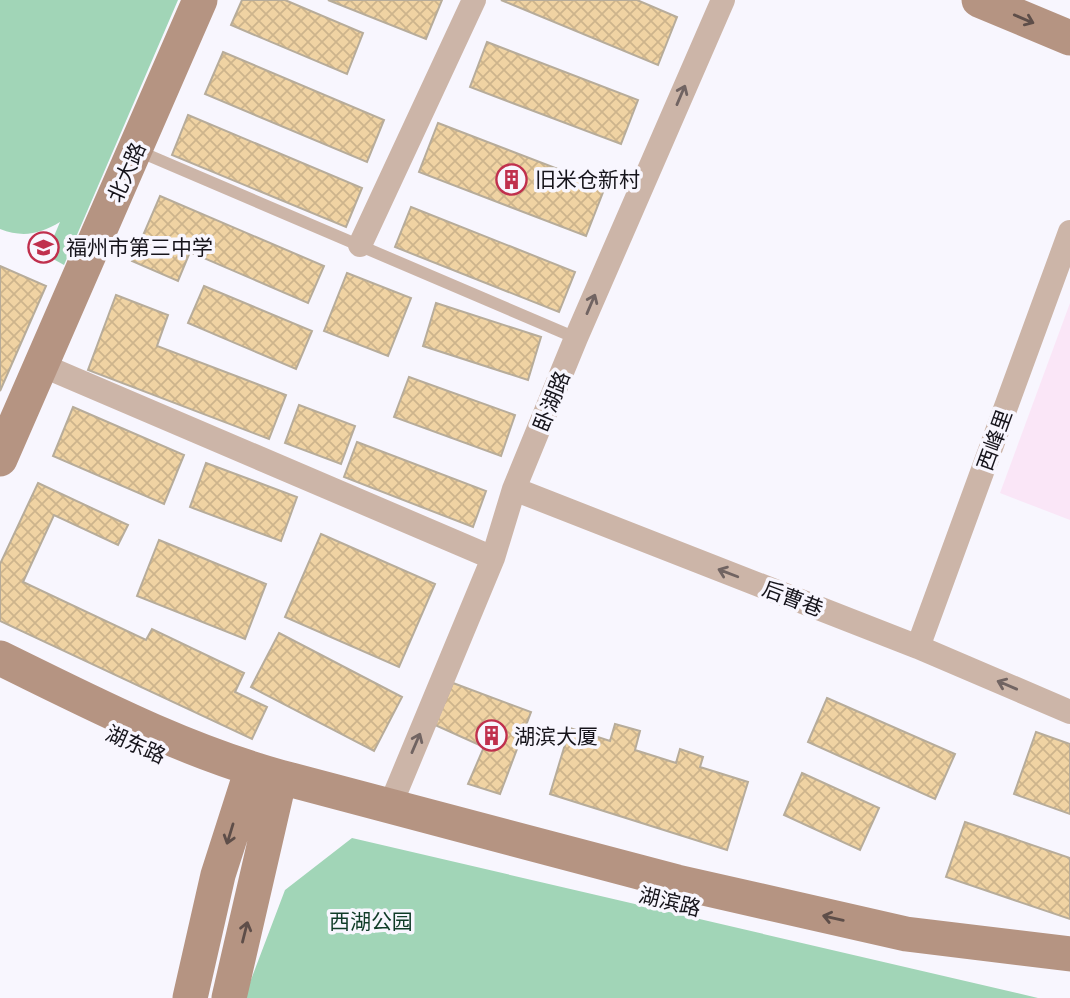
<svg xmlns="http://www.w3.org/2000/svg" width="1070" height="998" viewBox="0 0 1070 998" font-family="'Noto Sans','Noto Sans SC',sans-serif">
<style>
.education{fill:#fae6f7}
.green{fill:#a1d5b7}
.building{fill:url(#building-cross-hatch);stroke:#b7ac9a;stroke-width:2}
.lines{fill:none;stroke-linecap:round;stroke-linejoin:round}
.lane{stroke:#ccb5a8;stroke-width:12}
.street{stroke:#ccb5a8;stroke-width:24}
.secondary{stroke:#b59482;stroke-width:35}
.oneway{stroke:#5e4e49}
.oneway2{stroke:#716462}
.labels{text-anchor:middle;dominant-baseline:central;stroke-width:7;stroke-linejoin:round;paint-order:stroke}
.street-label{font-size:21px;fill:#16141b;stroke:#f8f6fe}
.poi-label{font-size:21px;fill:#16141b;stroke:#f8f6fe;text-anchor:start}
.park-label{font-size:21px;fill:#0f3b27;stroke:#f8f6fe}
</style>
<defs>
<pattern id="building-cross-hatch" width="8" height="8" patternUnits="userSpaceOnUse" patternTransform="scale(1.75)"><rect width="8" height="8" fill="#f0d3a3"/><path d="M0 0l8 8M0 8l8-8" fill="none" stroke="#cdb48c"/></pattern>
</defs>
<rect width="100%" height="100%" fill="#f8f6fe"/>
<path class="education" d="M1070 303V520L1000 493Z"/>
<path class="green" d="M0 0H178L64 265 46 255 60 222C40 234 23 238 0 229Z
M352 838 1038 998H244L285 890Z"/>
<path class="building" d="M242 0H285L363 33 347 74 231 25Z
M328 0H442L426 39Z
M501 0H637L677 17 658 65Z
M487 42 638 100 621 144 470 87Z
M223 52 384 120 367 162 205 94Z
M188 115 362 188 346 227 172 155Z
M438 123 605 187 586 236 419 172Z
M160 196 324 266 308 303 190 252 178 281 132 261Z
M411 207 575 272 559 312 395 247Z
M0 266 46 286 0 391Z
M347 273 411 298 388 356 324 331Z
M204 286 312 331 296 369 188 323Z
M116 295 168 315 157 346 286 395 269 439 88 370Z
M436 303 541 337 528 380 423 346Z
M409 377 515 415 501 456 394 417Z
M299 405 355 426 341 464 285 443Z
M73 407 184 455 164 504 53 456Z
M357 442 486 491 473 527 344 477Z
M206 463 297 497 281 541 190 507Z
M38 483 128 525 118 545 54 515 23 582 146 640 152 629 244 673 235 692 267 707 252 739 0 621V564Z
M321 534 435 584 399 667 285 617Z
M159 540 266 584 245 639 137 596Z
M279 633 402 697 374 751 251 687Z
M453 683 531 712 500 794 468 784 484 747 435 725Z
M827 698 955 754 935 799 808 742Z
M615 724 640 731 635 750 676 763 680 749 703 757 700 767 748 782 727 850 550 794 570 728 610 741Z
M1036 732 1070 744V814L1014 794Z
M802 773 879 808 860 850 784 815Z
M965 822 1070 858V919L946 877Z"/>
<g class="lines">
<path class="lane" d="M136 150 576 338"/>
<path class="street" d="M360 245 474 0
M39 364 493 558
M514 489 918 647 1070 712
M918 647 1070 232
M390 806 493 558 514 489 576 338 723 0"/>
<path class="secondary" d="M979 0 1070 38
M0 459 200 0
M0 658C92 703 182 750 280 777L677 882 906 934 1070 954
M190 998 218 875 252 769
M229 998 280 777"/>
</g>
<defs><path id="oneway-shaft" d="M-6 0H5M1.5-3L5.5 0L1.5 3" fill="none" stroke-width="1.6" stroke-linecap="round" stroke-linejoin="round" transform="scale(1.75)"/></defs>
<g class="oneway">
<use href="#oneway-shaft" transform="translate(1024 19) rotate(23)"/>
<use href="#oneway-shaft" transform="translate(230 834) rotate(107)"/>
<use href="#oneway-shaft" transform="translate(833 918) rotate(-167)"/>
<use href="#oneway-shaft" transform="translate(245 932) rotate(-76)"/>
</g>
<g class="oneway2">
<use href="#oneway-shaft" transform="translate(681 95) rotate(-67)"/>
<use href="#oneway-shaft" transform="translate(591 304) rotate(-67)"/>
<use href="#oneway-shaft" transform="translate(728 573) rotate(-159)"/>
<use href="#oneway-shaft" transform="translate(1007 685) rotate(-157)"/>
<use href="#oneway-shaft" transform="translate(416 743) rotate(-67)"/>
</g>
<defs>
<symbol id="building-ring" viewBox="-11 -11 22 22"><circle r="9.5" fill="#f8f6fe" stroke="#c0304d" stroke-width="1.5"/><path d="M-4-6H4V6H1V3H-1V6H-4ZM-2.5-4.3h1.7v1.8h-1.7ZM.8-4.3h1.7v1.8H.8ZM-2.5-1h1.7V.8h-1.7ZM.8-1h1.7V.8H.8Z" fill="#c0304d"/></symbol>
<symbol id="school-ring" viewBox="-11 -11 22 22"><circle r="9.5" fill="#f8f6fe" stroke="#c0304d" stroke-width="1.5"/><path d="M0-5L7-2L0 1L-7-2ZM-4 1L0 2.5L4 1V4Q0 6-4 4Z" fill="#c0304d"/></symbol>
</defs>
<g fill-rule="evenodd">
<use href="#building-ring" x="494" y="162" width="35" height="35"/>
<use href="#school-ring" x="26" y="230" width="35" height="35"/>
<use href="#building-ring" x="474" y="718" width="35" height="35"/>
</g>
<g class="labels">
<g class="street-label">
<text transform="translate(126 172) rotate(-66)">北大路</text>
<text transform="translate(551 401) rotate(-68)">卧湖路</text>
<text transform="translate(994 440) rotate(-70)">西峰里</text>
<text transform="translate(793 598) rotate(21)">后曹巷</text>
<text transform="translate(136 744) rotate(24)">湖东路</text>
<text transform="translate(670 901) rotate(14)">湖滨路</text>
</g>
<g class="poi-label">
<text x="535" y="179">旧米仓新村</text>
<text x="66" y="247">福州市第三中学</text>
<text x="514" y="736">湖滨大厦</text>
</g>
<g class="park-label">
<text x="371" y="921">西湖公园</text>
</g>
</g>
</svg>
